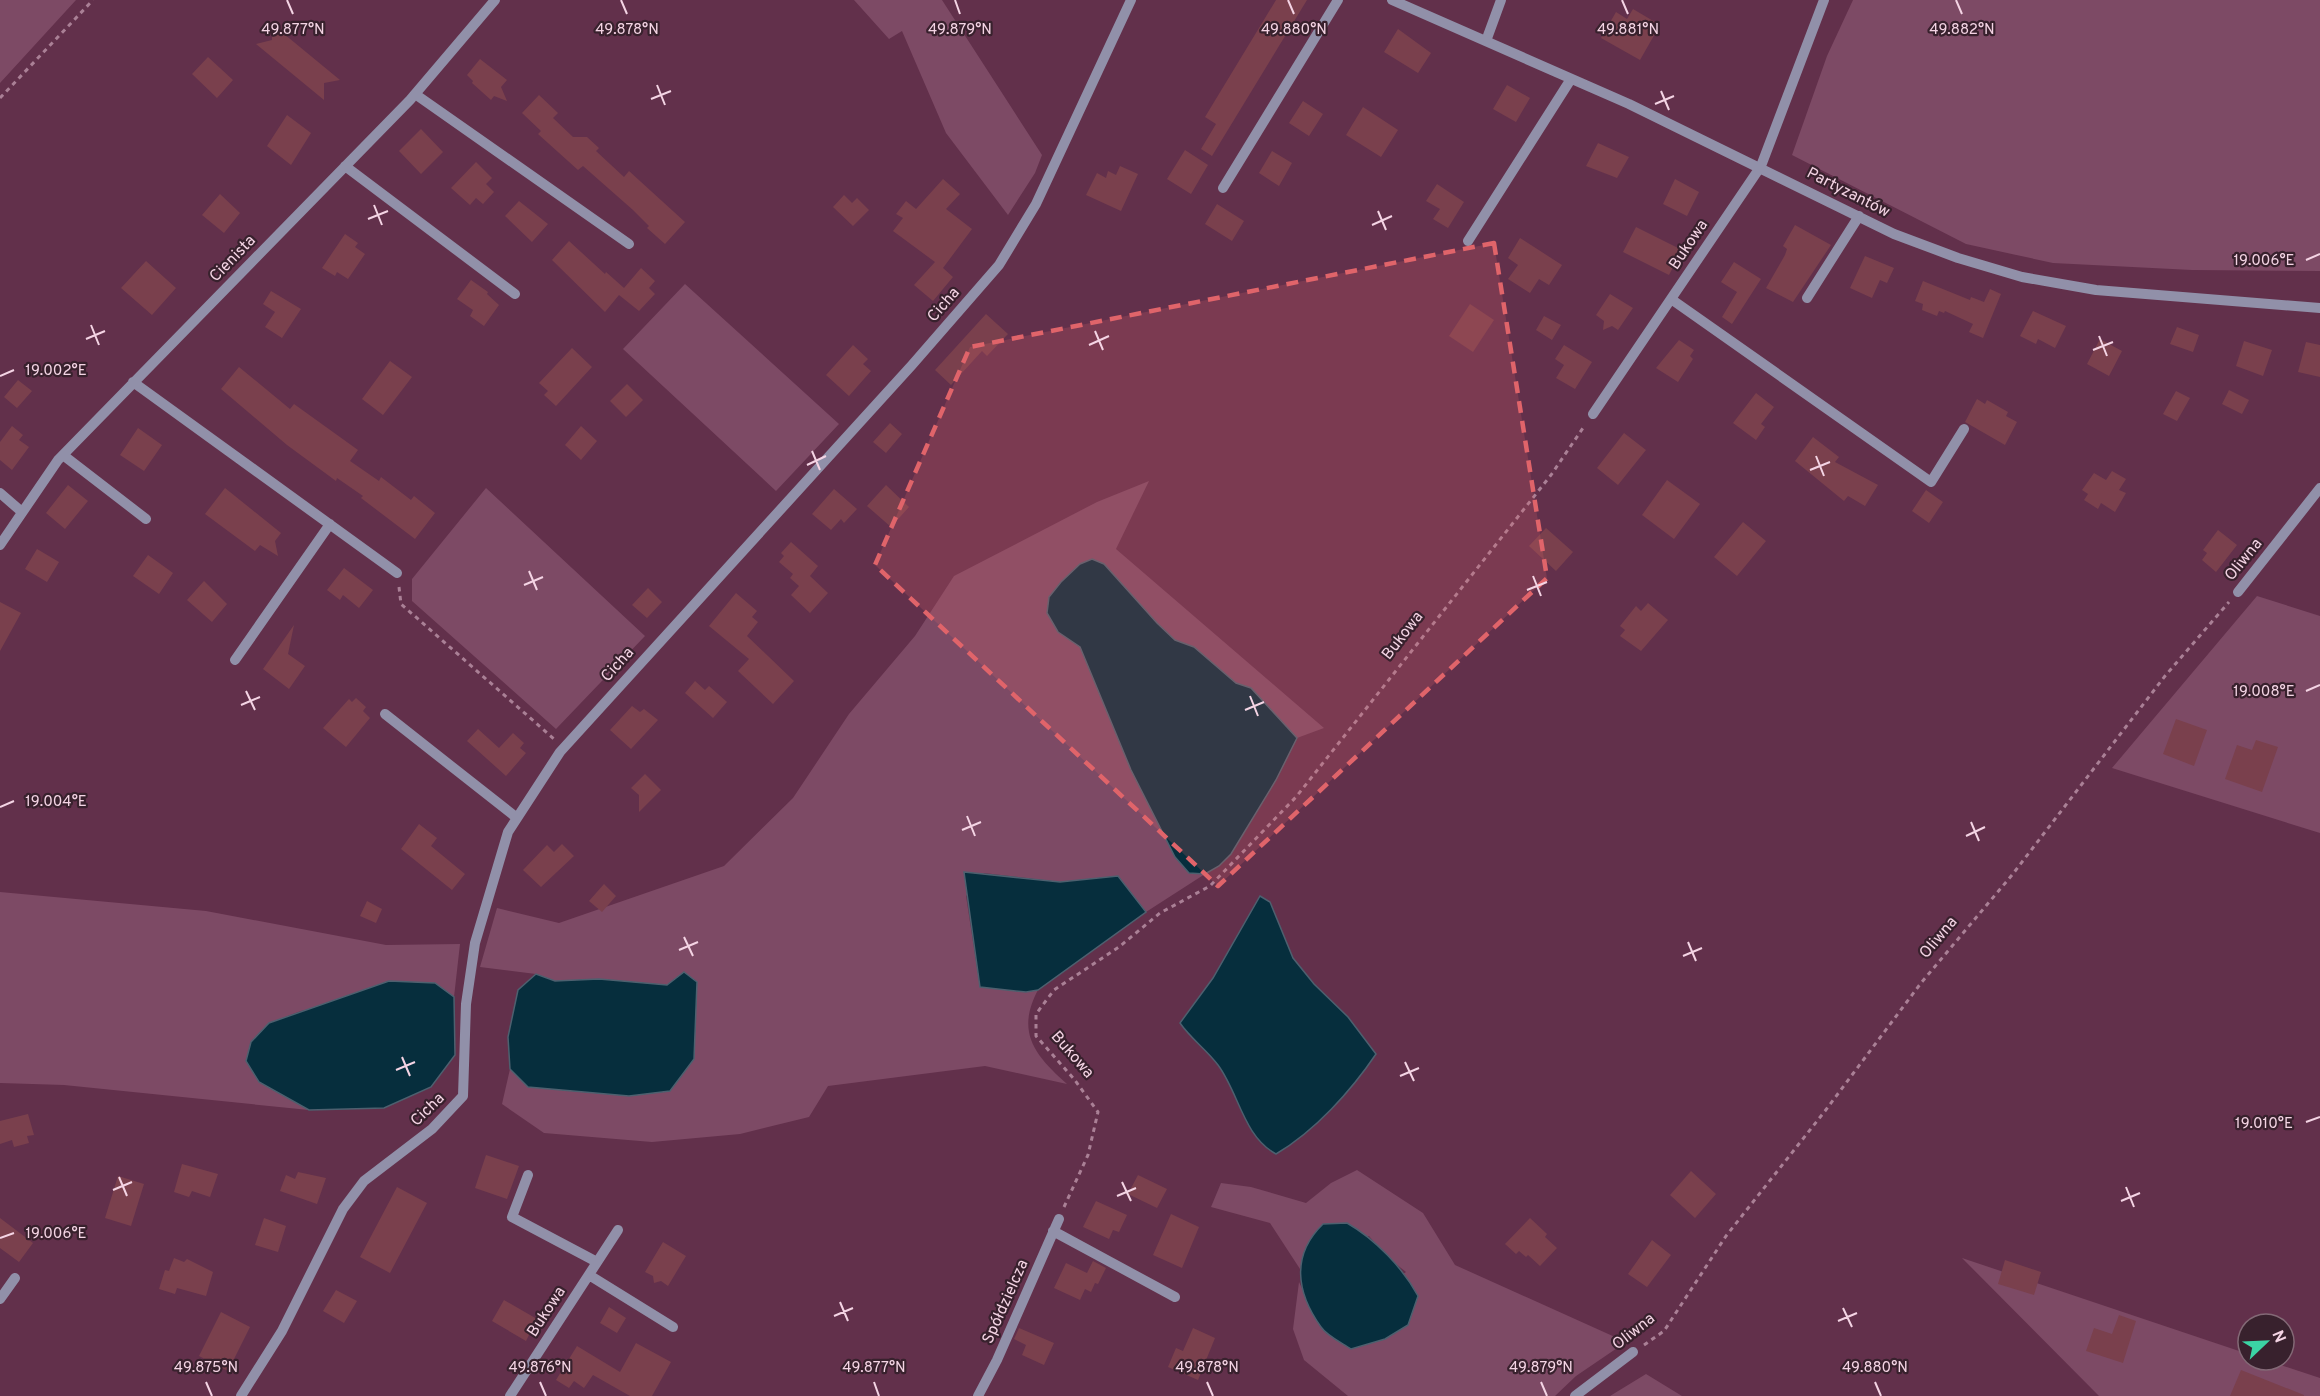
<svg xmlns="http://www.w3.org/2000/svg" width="2320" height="1396" viewBox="0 0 2320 1396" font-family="Overpass,sans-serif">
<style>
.green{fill:#7d4a65}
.water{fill:#062e3d;stroke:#4d606f;stroke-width:1.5}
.building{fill:#7a404d}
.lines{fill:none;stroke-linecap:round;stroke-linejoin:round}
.path{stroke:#aa8096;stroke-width:3;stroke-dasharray:4.5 4.5;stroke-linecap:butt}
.minor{stroke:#9190a9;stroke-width:10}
.marked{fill:#e0646a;fill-opacity:0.2;stroke:#e0646a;stroke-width:4.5;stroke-dasharray:12 8;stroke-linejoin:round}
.ticks{fill:none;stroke:#f4d4e4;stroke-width:2}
.labels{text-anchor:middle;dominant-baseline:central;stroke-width:4.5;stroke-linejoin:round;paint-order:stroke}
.street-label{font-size:16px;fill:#f4d4e4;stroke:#38212d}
.ticks-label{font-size:15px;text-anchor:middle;fill:#f4d4e4;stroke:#38212d;stroke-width:4.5;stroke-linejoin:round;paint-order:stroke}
</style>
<rect width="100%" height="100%" fill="#62304b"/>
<path class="green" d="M0 0H76L0 83Z
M854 0H942L1042 155 1035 173 1008 215 946 133 902 31 889 39Z
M1853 0H2320V271L2192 270 2053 263 1966 244 1792 155 1827 56Z
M685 284 839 424 776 491 623 349Z
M1149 481 1116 549 1324 728 1297 738 1251 688 1236 683 1194 647 1175 640 1157 623 1104 564 1061 582 1049 597 1047 613 1058 632 1080 647 1131 770 1189 873 1205 874 1146 912 1118 876 1060 882 984 873 966 896 980 987 1026 992 1038 990C1015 1033 1036 1056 1067 1084L985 1066 828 1086 809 1117 740 1134 652 1142 544 1133 502 1104 510 1069 528 1087 629 1096 667 986 599 979 555 981 536 974 480 967 497 908 559 923 724 866 793 798 849 714 915 636 954 576 1097 502Z
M486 488 645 636 556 729 412 601V579Z
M2257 596 2320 616V833L2112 768Z
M0 892 206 911 386 945 460 944 454 997 435 983 301 1011 269 1023 259 1082 309 1110 64 1085 0 1083Z
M1357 1170 1423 1213 1455 1265 1626 1342 1576 1376 1555 1396H1348L1304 1360 1293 1329 1299 1282 1321 1328 1406 1272 1386 1256 1369 1236 1303 1259 1300 1269 1270 1223 1211 1207 1221 1183 1251 1187 1306 1203 1331 1183Z
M1962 1258 2248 1354V1360H2265L2320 1378V1396H2099Z
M1646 1374 1682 1396H1610Z"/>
<path class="water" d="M1092 559 1104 564 1157 623 1175 640 1194 647 1236 683 1251 688 1297 738 1276 780 1231 854 1219 866 1205 874 1189 873 1175 857 1131 770 1080 647 1058 632 1047 613 1049 597 1061 582 1080 564Z
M964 872 1060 882 1118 876 1146 912 1038 990 1026 992 980 987Z
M1260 896 1270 902 1293 958 1314 984 1348 1017 1376 1054C1351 1091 1315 1131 1276 1154 1243 1136 1239 1093 1218 1065 1207 1050 1191 1039 1180 1023L1213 978Z
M684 972 697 982 694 1059 670 1091 629 1096 528 1087 510 1069 508 1037 518 990 536 974 555 981 599 979 667 985Z
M389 981 435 983 454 997 455 1055 431 1087 384 1108 309 1110 259 1082 246 1061 251 1042 269 1023Z
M1347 1223C1375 1239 1403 1268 1418 1296L1408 1325 1385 1339 1351 1349C1342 1343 1327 1336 1321 1327 1296 1292 1291 1255 1323 1224Z"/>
<path class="building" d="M1276 0H1307L1212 156 1201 149 1216 124 1205 117Z
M1633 9 1660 25 1640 60 1601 38 1616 12 1627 19Z
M272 24 340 80 324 83V100L256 44 272 40Z
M1398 29 1431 53 1418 73 1384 52Z
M208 57 233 80 217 98 192 74Z
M480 59 507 80 501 87 507 101 494 96 491 100 472 83 473 81 467 75Z
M1507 85 1530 98 1516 122 1493 109Z
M539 95 558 113 553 118 573 137H587L599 148 596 151 624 177 629 171 685 222 665 244 647 228 649 226 633 210 583 166 578 170 538 134 541 131 522 113Z
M1303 101 1323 114 1309 136 1289 123Z
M1363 107 1398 130 1381 157 1346 135Z
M287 115 311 133 291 165 267 146Z
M421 129 443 152 421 174 399 151Z
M1598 143 1629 157 1617 178 1586 166Z
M1185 150 1208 165 1191 194 1167 179Z
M1272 151 1292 163 1279 186 1259 173Z
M476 162 492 178 486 184 494 192 483 204 476 198 470 205 451 188Z
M1120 166 1138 174 1121 211 1086 195 1097 173 1106 178 1108 171 1116 175Z
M943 179 960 194 946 209 972 229 943 268 953 277 933 301 914 285 935 262 893 231 903 218 896 214 906 201 916 209Z
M1675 179 1699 192 1687 216 1663 204Z
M1437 184 1464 202 1448 228 1433 219 1440 209 1426 201Z
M220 194 240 213 224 233 202 215Z
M844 195 852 203 857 198 869 210 853 226 833 207Z
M519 201 548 224 532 242 505 216Z
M1217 204 1244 221 1232 241 1205 224Z
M1795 225 1831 245 1793 302 1766 288 1785 255 1787 249 1783 246Z
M1636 227 1682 250 1669 275 1623 252Z
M345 234 358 243 355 247 365 254 348 279 337 272 335 276 322 268Z
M1520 238 1562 265 1549 285 1539 279 1530 293 1508 279 1518 265 1508 258Z
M569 241 605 274 606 272 624 288 641 268 655 281 649 288 655 294 639 311 619 295 605 312 552 260Z
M1865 256 1894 268 1887 283 1880 280 1872 298 1850 288Z
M146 261 176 288 152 315 121 288Z
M1734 262 1761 279 1732 324 1722 317 1737 292 1721 282Z
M471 280 488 292 487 294 499 305 484 326 470 316 473 310 457 299Z
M1923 281 1970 300 1971 297 1984 302 1990 289 2001 294 1983 338 1969 332 1973 324 1945 311 1944 313 1939 311 1937 316 1922 310 1923 304 1915 301Z
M271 291 301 309 282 338 265 327 275 312 263 304Z
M1610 294 1633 308 1618 330 1612 326 1603 330 1604 321 1596 315Z
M1470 304 1494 320 1473 352 1449 336Z
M2033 311 2066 326 2055 348 2038 339 2036 344 2020 336Z
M986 314 1008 334 987 356 982 351 951 385 935 370Z
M1544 316 1561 325 1552 340 1536 330Z
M2177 327 2199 335 2193 352 2170 344Z
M2100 339 2122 351 2109 376 2087 364Z
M1679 340 1694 350 1690 356 1693 359 1678 382 1656 368Z
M2244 341 2272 350 2263 376 2236 366Z
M2306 342 2320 345V377L2298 372Z
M853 345 868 359 863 364 871 371 849 396 826 375Z
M1564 345 1592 362 1575 389 1556 378 1564 365 1555 359Z
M572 348 592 367 556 406 544 395 548 391 539 383Z
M390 361 412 377 383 415 362 399Z
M239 367 290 409 294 404 358 450 350 461 379 481 381 477 411 500 414 496 435 513 415 539 361 498 363 496 337 478 336 481 287 445 221 389Z
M18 380 32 391 17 408 4 397Z
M627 384 643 400 626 417 610 401Z
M2229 390 2249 400 2242 414 2222 404Z
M2176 391 2190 398 2177 421 2163 414Z
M1756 393 1774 407 1761 424 1765 427 1756 440 1733 423Z
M1977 399 1985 404 1987 400 2008 412 2006 416 2017 422 2005 445 1965 422Z
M890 423 902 434 886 453 873 442Z
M12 426 23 435 19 440 29 447 12 470 0 460V442Z
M581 426 597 441 581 460 565 445Z
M138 428 162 445 144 471 120 455Z
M1624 433 1646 450 1618 485 1597 468Z
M1813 437 1839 457 1835 462 1878 485 1865 506 1848 496 1844 501 1795 461Z
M2112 471 2126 479 2119 490 2126 493 2115 512 2101 503 2098 509 2084 500 2088 494 2082 490 2094 473 2106 480Z
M1667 480 1700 504 1674 539 1642 515Z
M68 485 88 501 65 529 46 513Z
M886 485 909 507 891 527 867 506Z
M225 488 281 533 275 541 278 556 260 545 255 551 205 514Z
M834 489 857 509 844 523 841 519 831 530 812 514Z
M1926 490 1943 502 1929 523 1912 511Z
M1743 522 1766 541 1737 576 1714 557Z
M1546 528 1573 552 1556 571 1529 546Z
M2218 530 2237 545 2216 572 2202 560 2207 553 2203 550Z
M791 542 818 566 810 576 828 593 810 613 791 595 799 586 790 578 793 574 779 562 784 556 781 553Z
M37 549 59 562 47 582 25 569Z
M148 555 173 573 159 594 133 576Z
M344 568 373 590 359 608 343 595 340 600 327 590Z
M204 581 227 604 212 622 187 600Z
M648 588 662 602 647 618 632 605Z
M736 593 757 611 752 617 758 622 747 636 794 681 773 704 738 671 749 659 709 626Z
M0 602 21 613 0 651Z
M1648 603 1668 620 1641 651 1620 636 1625 630 1620 626 1636 606 1641 611Z
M294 625 288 654 305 666 289 689 263 669Z
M695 681 705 690 709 686 727 702 713 718 685 693Z
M356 698 366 707 363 711 370 718 346 747 323 728 349 699 352 702Z
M632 706 640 712 644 709 658 720 631 749 610 730Z
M2176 719 2207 730 2194 766 2163 754Z
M478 729 499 748 513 733 524 743 520 748 526 753 506 776 467 741Z
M2256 740 2278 747 2262 792 2225 779 2237 745 2252 750Z
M645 774 661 790 639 812V795L631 788Z
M419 824 437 838 431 846 465 874 452 890 401 849Z
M562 844 574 856 541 887 523 870 547 845 554 852Z
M604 884 616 896 602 912 589 901Z
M367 901 382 909 376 923 360 916Z
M28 1114 34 1135 27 1136 29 1143 14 1147 12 1140 0 1144V1121Z
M486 1155 519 1166 507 1199 475 1188Z
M182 1164 218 1174 210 1197 192 1191 189 1197 174 1192Z
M1691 1171 1716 1194 1695 1218 1670 1195Z
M298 1172 326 1178 317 1204 280 1191 286 1175 295 1179Z
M1138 1175 1167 1189 1157 1208 1128 1194Z
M118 1176 144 1184 131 1226 105 1218Z
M397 1187 427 1203 390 1273 360 1257Z
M1096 1201 1127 1215 1119 1232 1113 1230 1109 1239 1083 1227Z
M1171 1214 1199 1227 1182 1268 1153 1255Z
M0 1218 33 1243 19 1262 0 1248Z
M264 1218 286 1226 278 1252 255 1245Z
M1530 1218 1547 1234 1545 1237 1557 1248 1540 1266 1528 1255 1526 1257 1519 1251 1516 1254 1505 1244Z
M1652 1240 1671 1255 1647 1287 1628 1274Z
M663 1242 686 1256 668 1286 661 1281 654 1283 653 1276 645 1272Z
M174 1258 184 1262 187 1259 213 1272 206 1296 177 1288 175 1294 159 1289 165 1270 169 1271Z
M2005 1260 2041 1272 2034 1295 1998 1284Z
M1093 1261 1106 1268 1098 1284 1095 1283 1091 1292 1085 1289 1080 1300 1054 1288 1066 1263 1087 1273Z
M336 1290 357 1301 344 1323 323 1311Z
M504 1300 537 1319 526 1341 492 1321Z
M609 1307 626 1318 617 1333 600 1323Z
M221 1312 250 1327 228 1371 199 1356Z
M2119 1315 2136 1321 2123 1363 2086 1351 2094 1328 2112 1334Z
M1019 1328 1054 1343 1044 1365 1022 1355 1026 1345 1014 1339Z
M1193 1328 1215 1338 1198 1380 1168 1367 1176 1348 1183 1351Z
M636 1343 671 1362 652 1396H630L593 1375 584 1388 574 1381 569 1388 556 1380 577 1346 620 1372Z
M2241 1370 2304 1395V1396H2230Z"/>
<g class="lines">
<path class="path" d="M0 98 93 0
M399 587 401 604 554 739
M1064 1207 1088 1155 1098 1112 1074 1079 1036 1036V1014L1054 990 1119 947 1160 913 1210 886 1296 797 1551 475 1585 425
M1644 1345 1664 1331 1726 1236 1825 1111 1921 983 2012 875 2165 676 2229 602"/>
<path class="minor" d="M1392 0 1629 104 1894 234 1958 258 2022 277 2096 290 2320 308
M1486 41 1501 0
M415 94 629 244
M345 166 515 294
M1223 188 1338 0
M1468 241 1571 79
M1807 298 1859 216
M1671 299 1931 482 1964 429
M133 382 397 573
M1593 414 1761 166 1824 0
M63 455 146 519
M0 493 22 512
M0 545 58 460 410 100 495 0
M2238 592 2320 488
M235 660 330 524
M385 714 517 818
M528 1175 512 1217 597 1262
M1053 1231 1175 1297
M589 1275 673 1327
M0 1299 15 1278
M241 1396 282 1331 343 1209 364 1181 432 1129 463 1096 466 1004 475 943 508 832 560 752 912 365 999 265 1036 204 1131 0
M510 1396 618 1230
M978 1396 997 1360 1059 1219
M1575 1396 1633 1352"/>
</g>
<path class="marked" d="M1494 243 1547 578 1218 886 875 565 970 347Z"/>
<path class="ticks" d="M287 0 293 14M621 0 627 14M955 0 960 14M1288 0 1294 14M1622 0 1628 14M1956 0 1962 14M657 85 665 105M1661 91 1669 110M651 99 671 91M1655 104 1674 96M374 205 382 225M1378 211 1386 230M368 219 388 211M1372 225 1392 216M2306 260 2320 254M91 325 99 345M1095 331 1103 350M2099 336 2107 356M86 339 105 331M1089 345 1109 336M2093 350 2113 342M0 376 14 370M812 451 820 470M1816 456 1824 476M807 465 826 456M1810 470 1830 462M529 571 537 590M1533 576 1541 596M524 585 543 577M1527 590 1547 582M246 691 255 710M2306 691 2320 685M1250 696 1258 716M241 705 260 697M1245 710 1264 702M0 807 14 801M967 816 975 836M1971 822 1979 841M962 830 981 822M1966 836 1985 827M684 937 693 956M1688 942 1696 961M679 950 698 942M1683 956 1702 948M402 1057 410 1076M1405 1062 1414 1081M396 1070 415 1062M1400 1076 1419 1068M2306 1122 2320 1117M119 1177 127 1196M1122 1182 1131 1201M2126 1187 2134 1207M113 1190 132 1182M1117 1196 1136 1188M2121 1201 2140 1193M0 1238 14 1233M840 1302 848 1321M1843 1308 1852 1327M834 1316 853 1308M1838 1321 1857 1313M206 1382 212 1396M540 1382 546 1396M874 1382 879 1396M1207 1382 1213 1396M1541 1382 1547 1396M1875 1382 1881 1396"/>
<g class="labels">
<g class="street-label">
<text transform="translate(1848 193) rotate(27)">Partyzantów</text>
<text transform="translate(1689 245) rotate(-56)">Bukowa</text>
<text transform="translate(233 259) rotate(-46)">Cienista</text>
<text transform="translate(944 305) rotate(-49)">Cicha</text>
<text transform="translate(2244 560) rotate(-51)">Oliwna</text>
<text transform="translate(1403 636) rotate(-52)">Bukowa</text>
<text transform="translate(618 665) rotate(-48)">Cicha</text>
<text transform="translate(1939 938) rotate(-50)">Oliwna</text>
<text transform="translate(1072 1055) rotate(49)">Bukowa</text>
<text transform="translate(428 1110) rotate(-44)">Cicha</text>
<text transform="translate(1006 1302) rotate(-66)">Spółdzielcza</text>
<text transform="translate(547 1312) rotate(-57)">Bukowa</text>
<text transform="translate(1634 1332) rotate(-38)">Oliwna</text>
</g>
</g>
<g class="ticks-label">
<text x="293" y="34">49.877°N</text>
<text x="627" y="34">49.878°N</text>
<text x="960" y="34">49.879°N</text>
<text x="1294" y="34">49.880°N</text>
<text x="1962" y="34">49.882°N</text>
<text x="1628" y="34">49.881°N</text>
<text x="2264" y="265">19.006°E</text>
<text x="56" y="375">19.002°E</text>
<text x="2264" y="696">19.008°E</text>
<text x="56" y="806">19.004°E</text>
<text x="2264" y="1128">19.010°E</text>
<text x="56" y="1238">19.006°E</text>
<text x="206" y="1372">49.875°N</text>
<text x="540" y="1372">49.876°N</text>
<text x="874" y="1372">49.877°N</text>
<text x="1207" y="1372">49.878°N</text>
<text x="1541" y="1372">49.879°N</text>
<text x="1875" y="1372">49.880°N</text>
</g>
<g transform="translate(2266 1342) rotate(67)"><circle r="28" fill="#38212d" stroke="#836976" stroke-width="1.5"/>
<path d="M0-4.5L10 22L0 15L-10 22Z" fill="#3bd4a4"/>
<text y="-9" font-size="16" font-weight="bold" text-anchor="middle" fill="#f4d4e4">N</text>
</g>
</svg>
